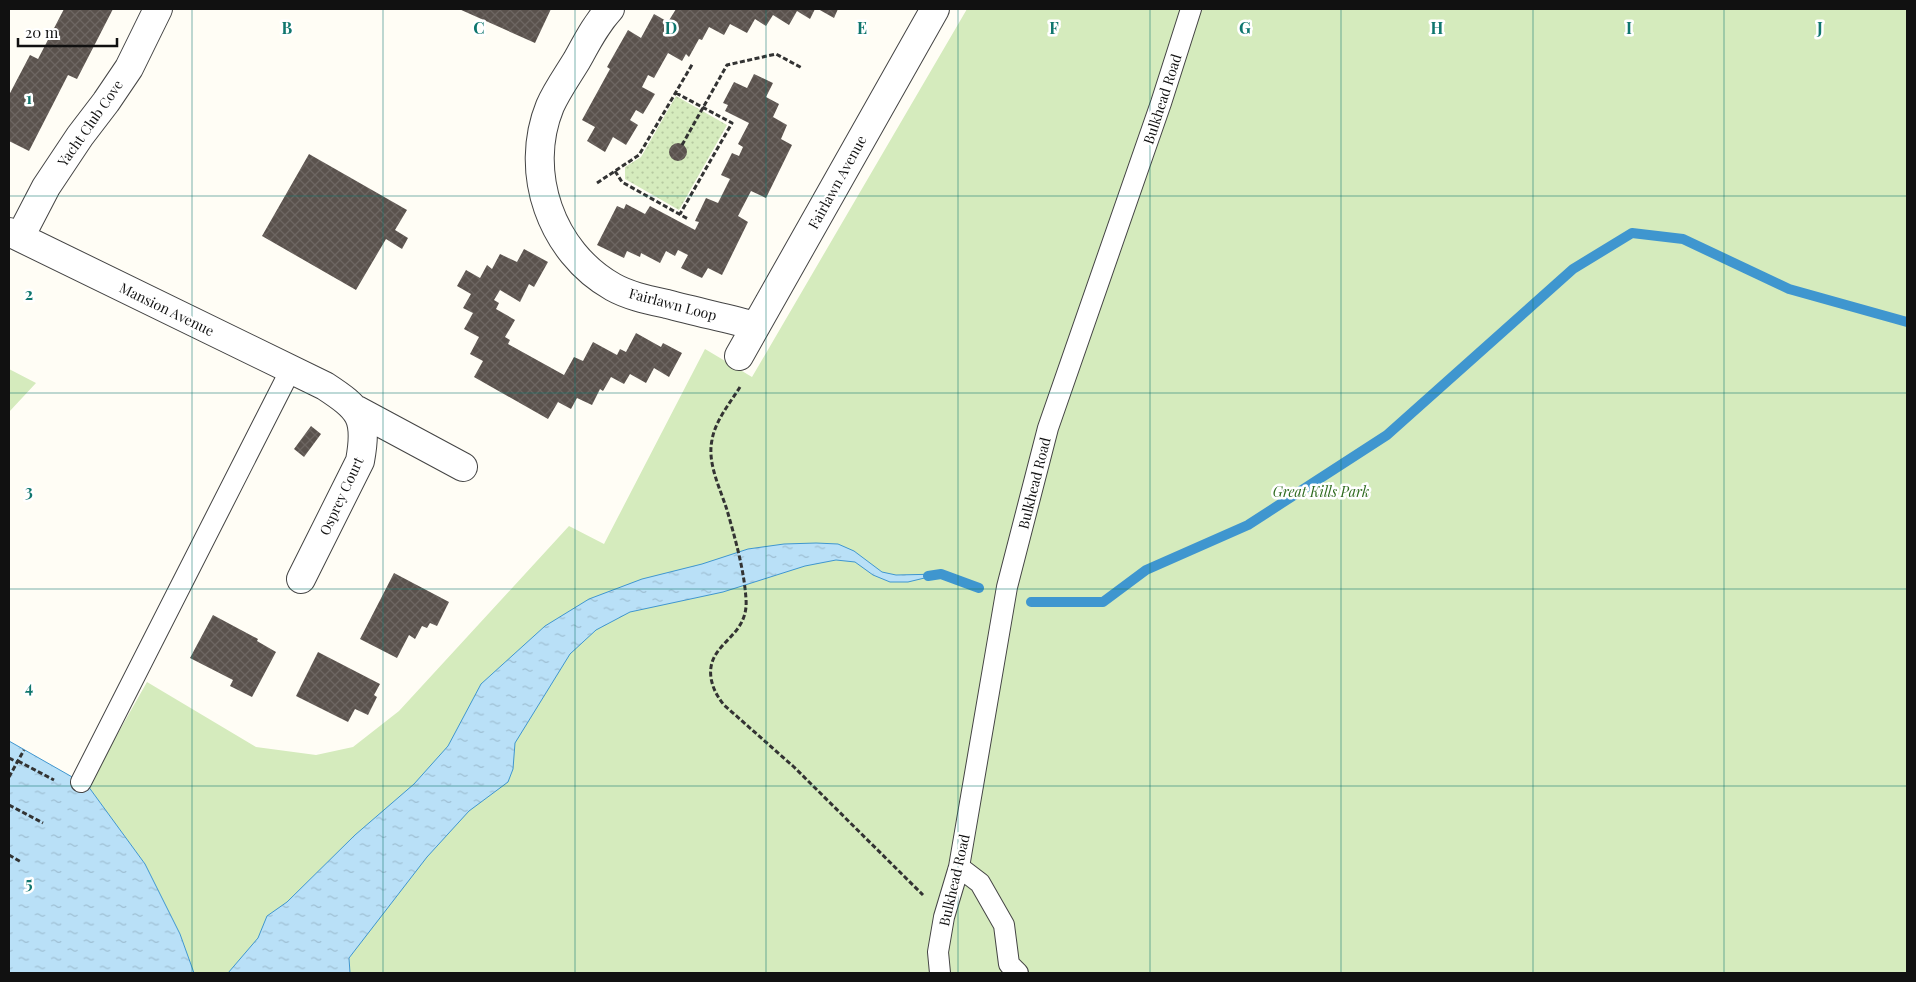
<svg xmlns="http://www.w3.org/2000/svg" width="1916" height="982" viewBox="0 0 1916 982" font-family="'Playfair Display',serif">
<style>
.grass{fill:url(#grass-dots)}
.park{fill:#d5ebbd}
.water{fill:url(#water-ripples);stroke:#3f96cf}
.lines{fill:none;stroke-linecap:round;stroke-linejoin:round}
.stream{stroke:#3f96cf;stroke-width:10}
.building{fill:url(#building-cross-hatch)}
.service-casing{stroke:#444;stroke-width:22}
.minor-casing{stroke:#444;stroke-width:30}
.path{stroke:#333;stroke-width:3;stroke-dasharray:5 2.5;stroke-linecap:butt}
.service{stroke:#fff;stroke-width:20}
.minor{stroke:#fff;stroke-width:28}
.grid{fill:none;stroke:#0f766e;stroke-width:1;stroke-opacity:0.55}
.labels{text-anchor:middle;dominant-baseline:central;stroke-width:5;stroke-linejoin:round;paint-order:stroke}
.street-label{font-size:14px;fill:#111;stroke:#fff}
.park-label{font-size:14px;font-style:italic;fill:#2f6b1f;stroke:#fff}
.grid-label{font-size:16px;text-anchor:middle;font-weight:bold;fill:#0f766e;stroke:#fff;stroke-width:5;stroke-linejoin:round;paint-order:stroke}
</style>
<defs>
<pattern id="grass-dots" width="8" height="8" patternUnits="userSpaceOnUse" patternTransform="scale(1.25)"><rect width="8" height="8" fill="#d5ebbd"/><path d="M2 2h.1M6 6h.1" fill="none" stroke="#b6c8a1" stroke-width="1.8" stroke-linecap="round"/></pattern>
<pattern id="water-ripples" width="26" height="14" patternUnits="userSpaceOnUse" patternTransform="scale(1.25)"><rect width="26" height="14" fill="#b9e0f7"/><path d="M2 4q2-2 4 0t4 0M15 11q2-2 4 0t4 0" fill="none" stroke="#9ebfd3"/></pattern>
<pattern id="building-cross-hatch" width="8" height="8" patternUnits="userSpaceOnUse" patternTransform="scale(1.25)"><rect width="8" height="8" fill="#5a524d"/><path d="M0 0l8 8M0 8l8-8" fill="none" stroke="#6d6662"/></pattern>
</defs>
<rect width="100%" height="100%" fill="#fffdf5"/>
<path class="grass" d="M676 96 727 125 679 210 625 179V167L641 157Z"/>
<path class="park" d="M967 9H1907V973H350L347 900 252 973H194L180 934 145 864 88 786 147 682 256 747 316 755 353 747 399 711 569 526 604 544 705 349 752 377Z
M9 369 36 383 9 412Z"/>
<path class="water" d="M816 543 838 544 854 551 882 572 896 575 941 574 908 582H890L873 575 855 562 836 560 805 566 723 592 630 612 596 630 570 654 515 743 513 769 508 782 469 811 427 857 349 958 350 973H228L258 938 267 916 287 902 355 835 414 784 448 746 481 684 545 626 589 599 642 579 702 564 748 549 784 544Z
M9 741 88 786 145 864 180 934 194 973H9Z"/>
<g class="lines">
<path class="stream" d="M928 576 941 574 979 588
M1031 602H1103L1146 570 1248 525 1387 435 1573 269 1632 233 1683 239 1789 289 1907 322"/>
</g>
<path class="building" d="M64 9H113L77 79 68 75 29 151 9 141V95L30 55 38 59Z
M459 9H551L535 43Z
M676 9 682 10 683 9H815L810 19 797 11 789 25 773 15 766 26 755 19 747 33 730 24 724 35 709 27 702 40 699 39 689 57 686 54 682 61 668 53 654 78 648 75 642 87 655 94 643 114 636 110 630 120 638 125 626 145 613 137 605 152 587 141 595 127 582 120 610 69 607 67 628 30 641 38 654 14 668 22Z
M818 9H838L834 18Z
M754 74 773 83 766 97 779 104 773 117 787 125 781 139 792 145 766 198 751 191 738 216 748 222 722 275 708 268 702 278 681 268 688 255 678 250 675 256 666 251 660 263 641 253 640 257 627 251 624 258 597 245 617 206 624 209 626 204 645 214 650 206 695 230 699 222 695 221 706 198 718 203 730 179 721 175 732 153 739 156 743 147 738 144 749 123 725 111 728 105 723 103 734 82 747 88Z
M669 152a9 9 0 1 1 18 0a9 9 0 1 1-18 0Z
M309 154 407 210 395 230 408 238 402 249 386 239 356 290 262 236Z
M524 249 548 262 534 287 529 284 520 302 500 290 494 300 499 303 496 309 515 320 505 337 510 340 508 344 564 375 574 357 583 361 593 342 617 355 620 349 626 352 636 333 661 347 663 343 682 353 669 377 654 368 646 383 630 374 624 384 611 377 603 391 600 389 592 405 577 398 571 409 558 402 548 419 474 377 483 361 470 354 479 337 464 329 473 313 463 308 471 294 457 286 466 270 480 278 487 265 492 269 500 254 517 262Z
M311 426 321 434 304 457 294 449Z
M394 573 449 602 437 626 430 623 427 628 422 626 415 639 409 635 397 658 360 639Z
M213 615 258 639 257 641 276 652 252 697 230 686 233 680 190 658Z
M318 652 380 684 374 695 377 697 368 715 355 709 348 722 296 696Z"/>
<g class="lines">
<defs>
<path id="service" d="M81 782 291 369
M959 867 980 883 1004 925 1009 964 1018 973
M940 973 938 952 944 917 959 867 1007 587 1048 428 1161 103 1191 9"/>
<path id="minor" d="M610 9C596 24 587 42 577 60 568 75 557 90 550 106 523 172 551 252 613 287 629 296 649 300 667 304 697 312 726 318 756 326
M9 232 325 386C360 409 368 417 360 461L301 579
M20 237 46 187 80 136 106 102 129 68 158 9
M739 356 935 9
M357 410 463 467"/>
</defs>
<use href="#service" class="service-casing"/>
<use href="#minor" class="minor-casing"/>
<path class="path" d="M676 93 732 123 680 214
M682 145 727 65 776 54 802 68
M615 171 622 182 688 219
M597 183 639 155 693 63
M740 387C730 403 715 421 712 440 707 463 720 488 727 510 735 538 744 569 746 599 749 639 706 642 711 678 713 689 717 696 724 705L794 767 923 895
M9 758 17 762
M18 761 54 780
M9 777 24 750
M9 805 43 823
M9 855 21 862"/>
<use href="#service" class="service"/>
<use href="#minor" class="minor"/>
</g>
<path class="grid" d="M192 9V973M383 9V973M575 9V973M766 9V973M958 9V973M1150 9V973M1341 9V973M1533 9V973M1724 9V973M9 196H1907M9 393H1907M9 589H1907M9 786H1907"/>
<g class="labels">
<g class="street-label">
<text transform="translate(1162 99) rotate(-72)">Bulkhead Road</text>
<text transform="translate(90 123) rotate(-55)">Yacht Club Cove</text>
<text transform="translate(837 182) rotate(-61)">Fairlawn Avenue</text>
<text transform="translate(673 304) rotate(15)">Fairlawn Loop</text>
<text transform="translate(167 309) rotate(26)">Mansion Avenue</text>
<text transform="translate(1034 483) rotate(-76)">Bulkhead Road</text>
<text transform="translate(341 496) rotate(-65)">Osprey Court</text>
<text transform="translate(954 880) rotate(-77)">Bulkhead Road</text>
</g>
<g class="park-label">
<text x="1321" y="491">Great Kills Park</text>
</g>
</g>
<g class="grid-label">
<text x="287" y="34">B</text>
<text x="479" y="34">C</text>
<text x="671" y="34">D</text>
<text x="862" y="34">E</text>
<text x="1054" y="34">F</text>
<text x="1245" y="34">G</text>
<text x="1437" y="34">H</text>
<text x="1629" y="34">I</text>
<text x="1820" y="34">J</text>
<text x="29" y="104">1</text>
<text x="29" y="300">2</text>
<text x="29" y="497">3</text>
<text x="29" y="693">4</text>
<text x="29" y="889">5</text>
</g>
<rect width="1916" height="982" fill="none" stroke="#111111" stroke-width="20"/>
<path d="M18 38v8h99v-8" fill="none" stroke="#111111" stroke-width="2.5"/>
<text x="25" y="38" font-size="15" fill="#111111" stroke="#ffffff" stroke-width="4" paint-order="stroke">20 m</text>
</svg>
